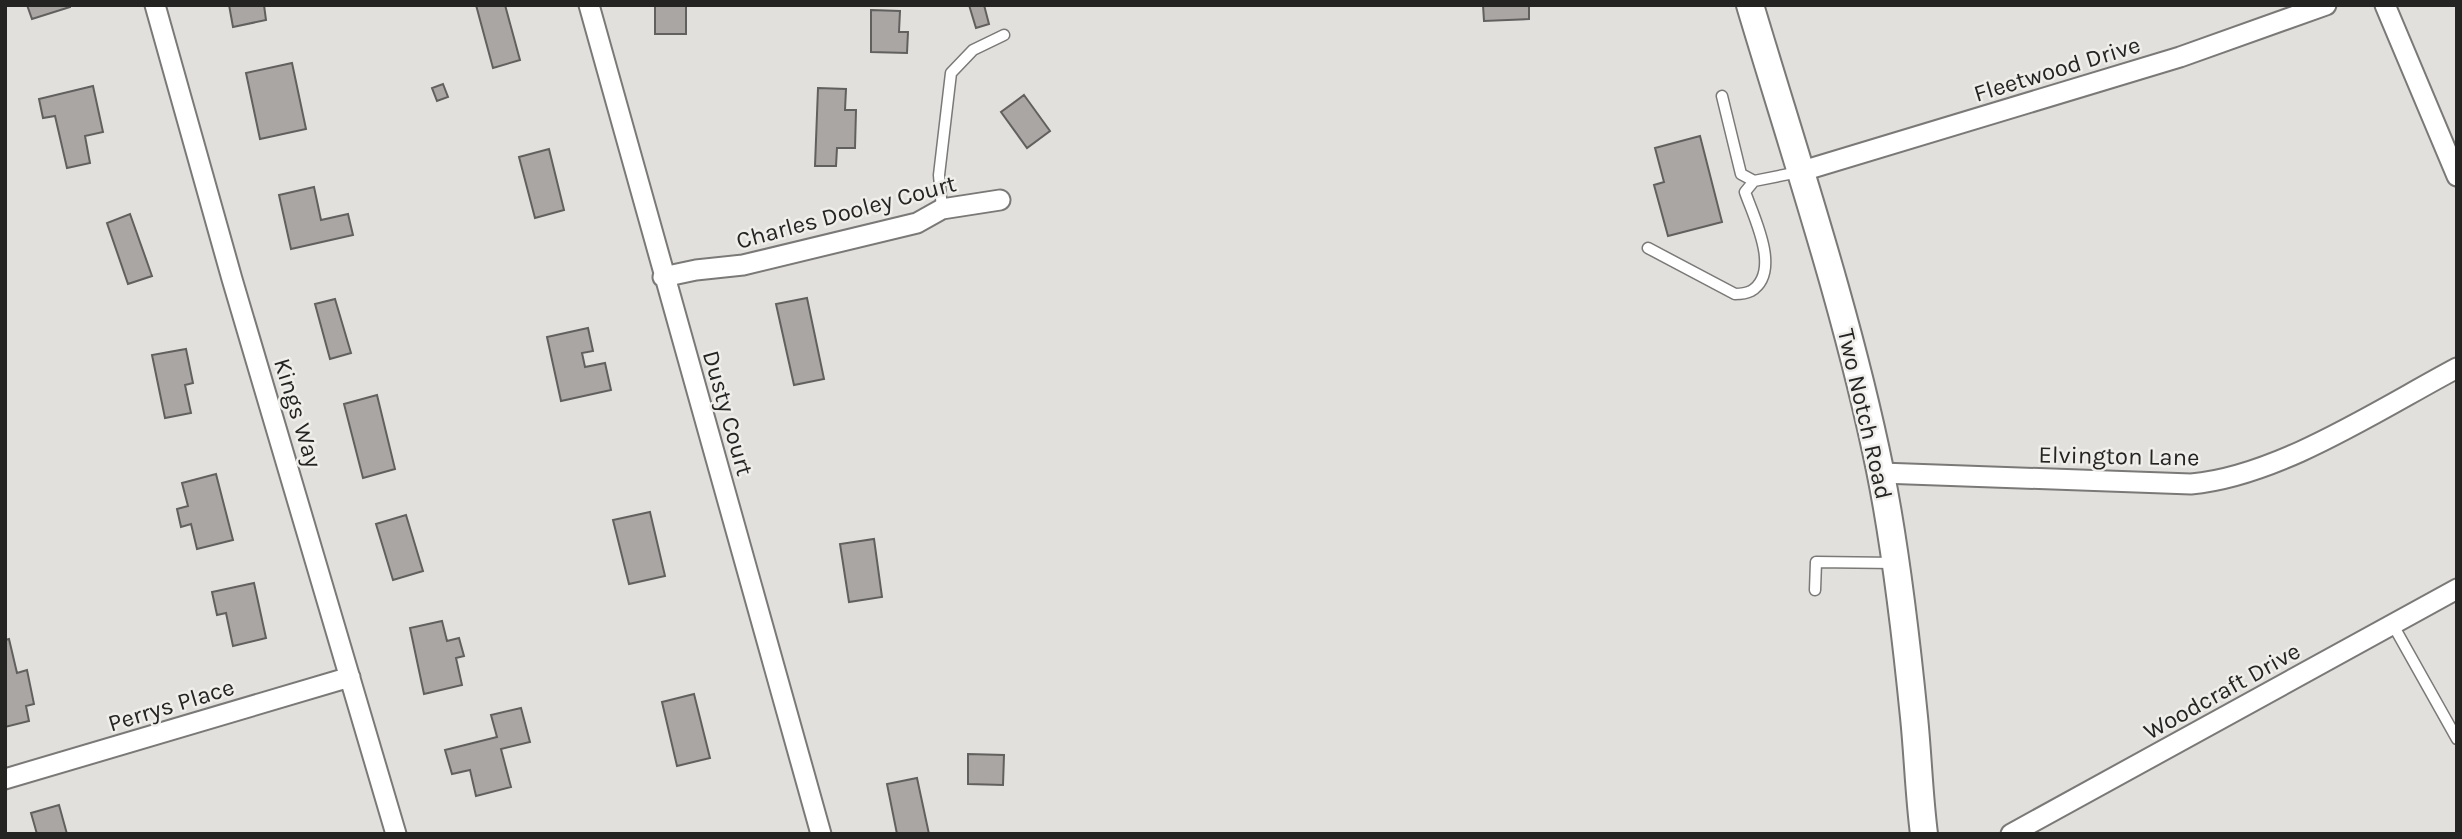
<svg xmlns="http://www.w3.org/2000/svg" width="2462" height="839" viewBox="0 0 2462 839" font-family="Karla,sans-serif">
<style>
.building{fill:#a9a6a4;stroke:#62605e;stroke-width:2}
.lines{fill:none;stroke-linecap:round;stroke-linejoin:round}
.lane-casing{stroke:#7a7977;stroke-width:13}
.street-casing{stroke:#7a7977;stroke-width:23}
.secondary-casing{stroke:#7a7977;stroke-width:30}
.lane{stroke:#fff;stroke-width:10}
.street{stroke:#fff;stroke-width:19}
.secondary{stroke:#fff;stroke-width:26}
.labels{text-anchor:middle;dominant-baseline:central;stroke-width:5;stroke-linejoin:round;paint-order:stroke}
.street-label{font-size:24px;fill:#242423;stroke:#efeeeb}
</style>
<rect width="100%" height="100%" fill="#e2e0dd"/>
<path class="building" d="M27 5H70V7L32 19Z
M229 5H264L266 20 233 27Z
M476 5H505L520 60 493 68Z
M655 5H686V34H655Z
M969 5H984L989 24 976 28Z
M1483 5H1529V19L1484 21Z
M871 10 900 11 899 32H908L907 53 871 52Z
M292 63 306 129 260 139 246 73Z
M443 84 448 97 437 101 432 88Z
M93 86 103 132 85 136 90 163 67 168 55 116 43 118 39 99Z
M818 88 846 89 845 110H856L855 148H837L836 166H815Z
M1024 95 1050 131 1027 148 1001 112Z
M1700 136 1722 222 1668 236 1654 185 1664 182 1655 148Z
M549 149 564 210 535 218 519 157Z
M314 187 321 220 348 214 353 235 291 249 279 195Z
M130 214 152 276 128 284 107 223Z
M807 298 824 379 794 385 776 304Z
M335 299 351 353 330 359 315 304Z
M588 328 593 351 582 353 585 367 605 363 611 390 561 401 547 337Z
M186 349 193 383 185 385 191 413 165 418 152 355Z
M377 395 395 469 363 478 344 404Z
M216 474 233 540 197 549 191 524 181 527 177 509 188 506 182 483Z
M650 512 665 576 629 584 613 520Z
M406 515 423 571 393 580 376 524Z
M874 539 882 597 849 602 840 544Z
M254 583 266 638 233 646 226 613 217 615 212 592Z
M442 621 447 641 459 638 464 656 456 658 462 685 424 694 410 628Z
M9 639 17 673 27 670 34 704 26 706 29 721 5 727V640Z
M694 694 710 758 677 766 662 702Z
M521 708 530 742 501 749 511 787 476 796 470 770 452 774 445 750 497 737 491 715Z
M968 754 1004 755 1003 785 968 784Z
M917 778 929 834H897L887 784Z
M59 805 67 834H37L31 813Z"/>
<g class="lines">
<defs>
<path id="lane" d="M1722 96 1741 174 1754 181
M942 209 939 175 951 73 973 50 1004 35
M1648 248 1735 294C1739 294 1747 293 1751 291 1782 272 1754 218 1745 192L1754 181 1799 172
M1815 590 1816 562 1895 563
M2393 625 2457 739"/>
<path id="street" d="M155 5 232 279 396 834
M589 5 821 834
M2385 5 2457 176
M1799 172 2180 57 2326 5
M663 277 696 270 743 265 917 223 942 209 1000 200
M1881 473 2191 484C2279 476 2378 410 2457 368
M5 779 350 677
M2011 834 2457 589"/>
<path id="secondary" d="M1750 5C1796 159 1848 313 1880 470 1896 549 1906 637 1914 717 1918 756 1919 795 1924 834"/>
</defs>
<use href="#lane" class="lane-casing"/>
<use href="#street" class="street-casing"/>
<use href="#secondary" class="secondary-casing"/>
<use href="#lane" class="lane"/>
<use href="#street" class="street"/>
<use href="#secondary" class="secondary"/>
</g>
<g class="labels">
<g class="street-label">
<text transform="translate(2057 69) rotate(-17)">Fleetwood Drive</text>
<text transform="translate(846 212) rotate(-15)">Charles Dooley Court</text>
<text transform="translate(298 413) rotate(73)">Kings Way</text>
<text transform="translate(728 413) rotate(74)">Dusty Court</text>
<text transform="translate(1865 414) rotate(77)">Two Notch Road</text>
<text transform="translate(2119 456) rotate(1)">Elvington Lane</text>
<text transform="translate(2222 691) rotate(-29)">Woodcraft Drive</text>
<text transform="translate(171 705) rotate(-17)">Perrys Place</text>
</g>
</g>
<rect width="2462" height="839" fill="none" stroke="#242423" stroke-width="14"/>
</svg>
